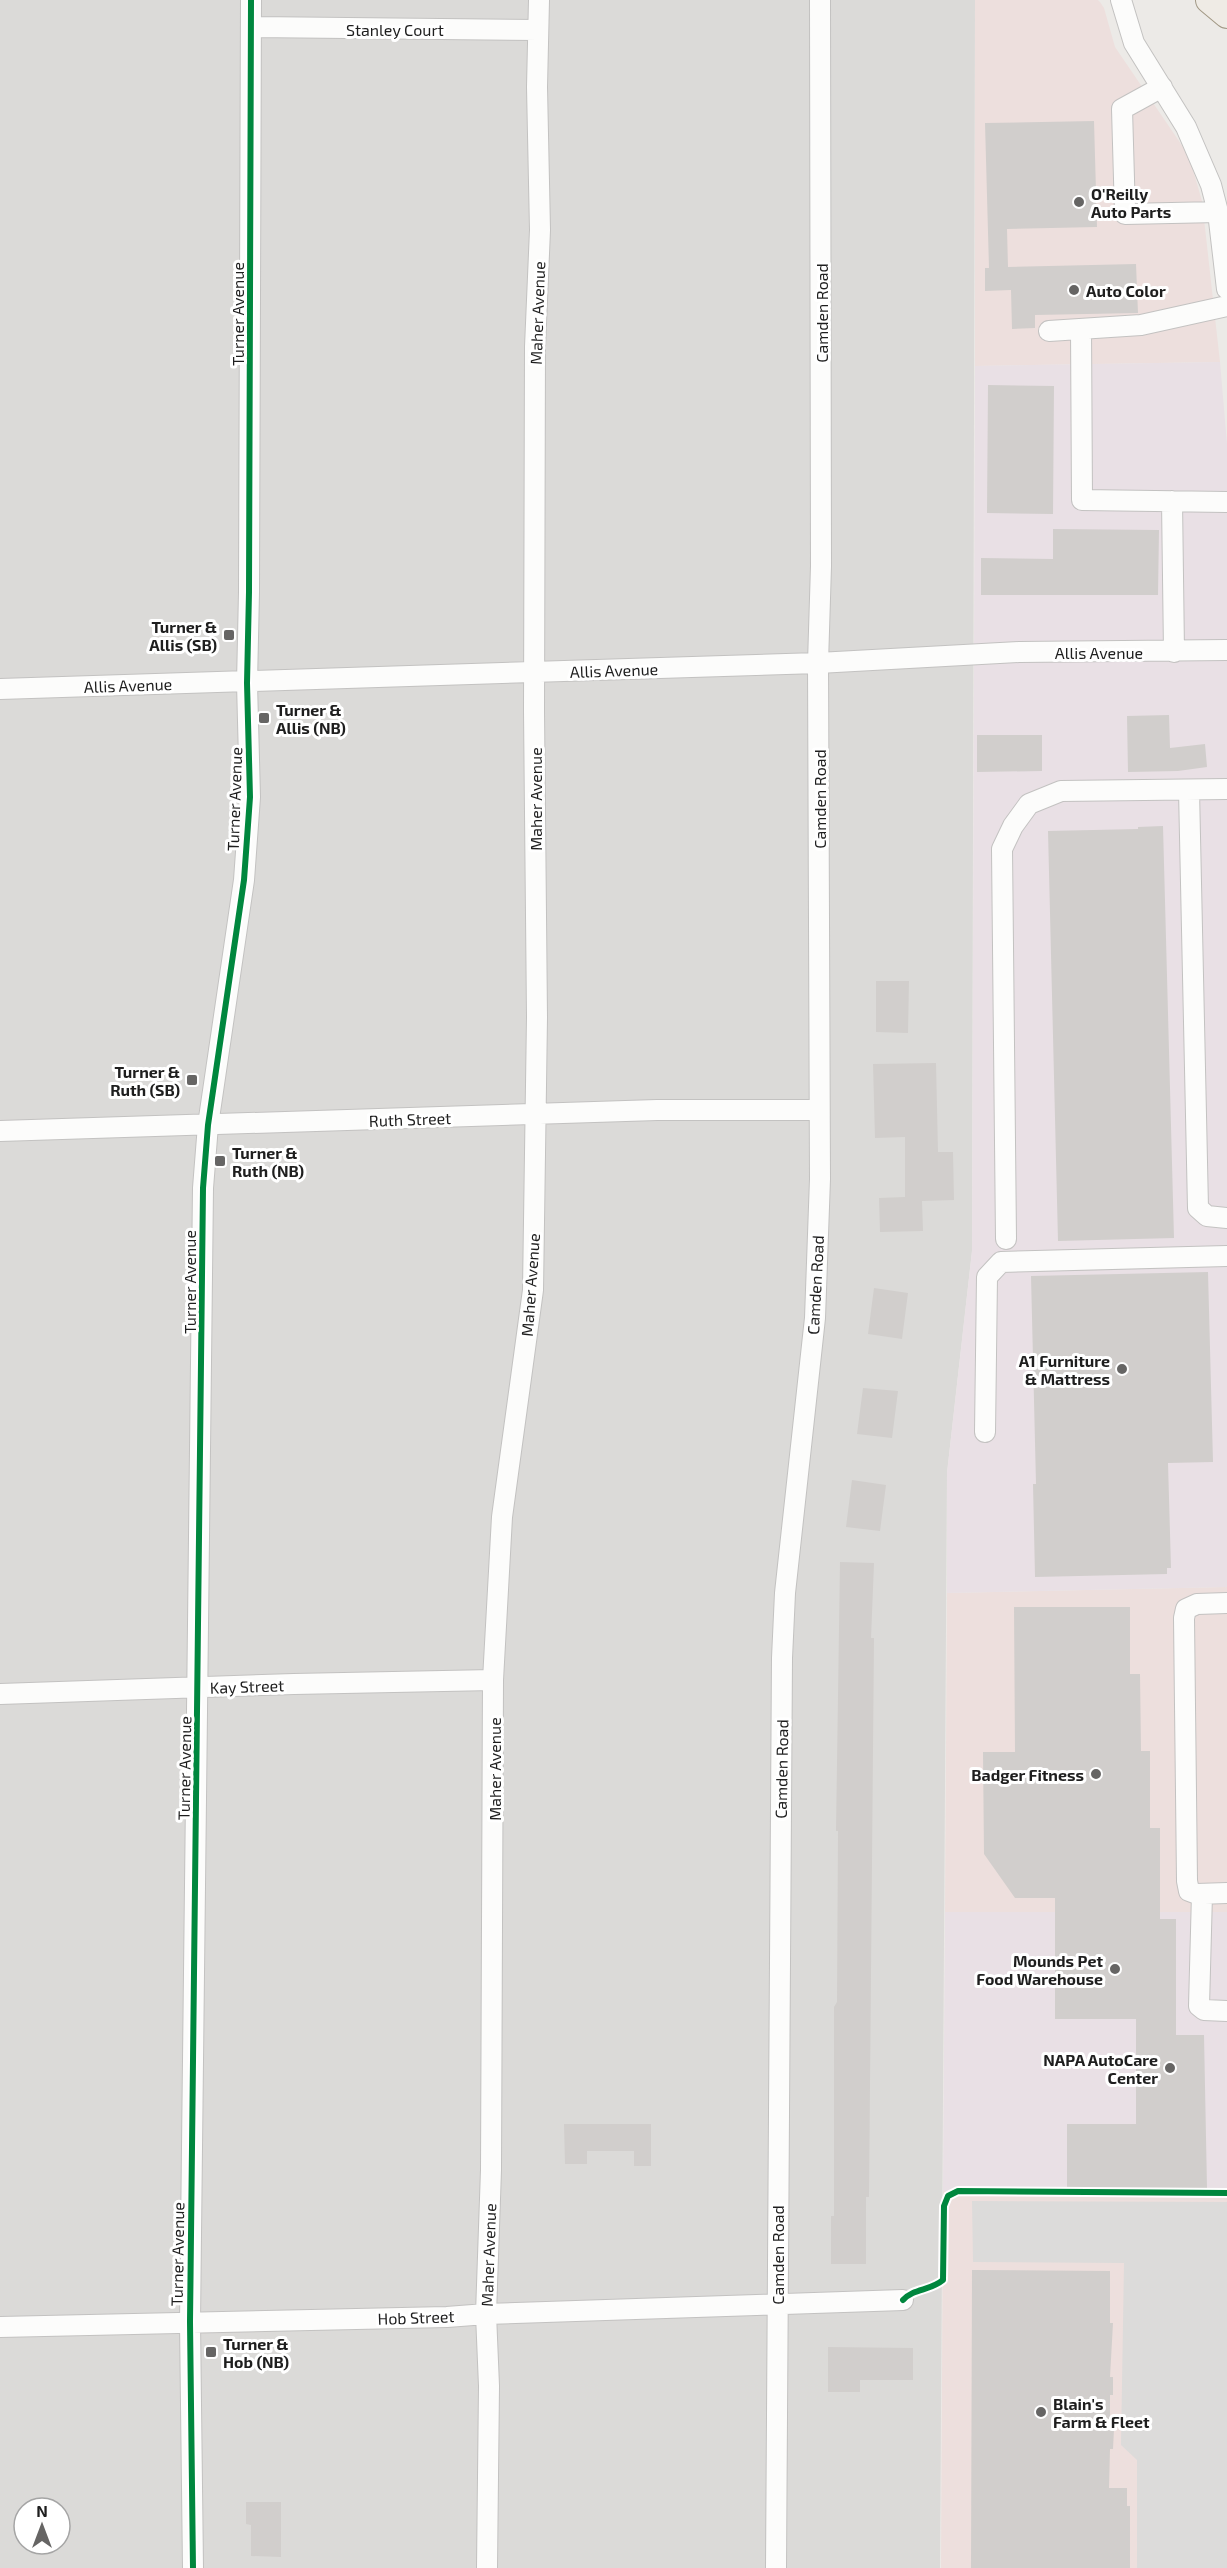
<svg xmlns="http://www.w3.org/2000/svg" width="1227" height="2568" viewBox="0 0 1227 2568" font-family="'Exo 2',sans-serif">
<style>
.residential{fill:#dbdad8;fill-rule:evenodd}
.commercial{fill:#eddfdd}
.industrial{fill:#e9e0e5}
.parking{fill:#dcdbda}
.building{fill:#d1cecc}
.lines{fill:none;stroke-linecap:round;stroke-linejoin:round}
.minor-casing{stroke:#c3c2c1;stroke-width:22}
.major-casing{stroke:#a19885;stroke-width:28}
.path{stroke:#d5c9c7;stroke-width:4;stroke-dasharray:3 3;stroke-linecap:butt}
.minor{stroke:#fcfcfb;stroke-width:20}
.major{stroke:#efebe5;stroke-width:26}
.cycleway-casing{stroke:#fff;stroke-width:10}
.cycleway{stroke:#00873e;stroke-width:6}
.poi-dot{fill:#666564;stroke:#fff;stroke-width:2}
.labels{text-anchor:middle;dominant-baseline:central;stroke-width:6;stroke-linejoin:round;paint-order:stroke}
.street-label{font-size:16px;fill:#1e1e1e;stroke:#fff}
.poi-label{font-size:16px;font-weight:bold;fill:#1e1e1e;stroke:#fff;text-anchor:start}
</style>
<rect width="100%" height="100%" fill="#eceae7"/>
<path class="residential" d="M0 0H975L972 1251 947 1473 940 2568H0ZM24 2508H60V2544H24Z"/>
<path class="commercial" d="M975 0H1098L1100 2 1104 8 1115 47 1183 147 1191 163 1202 201 1220 362 975 366Z
M1227 1587V1912H945L947 1593Z
M1227 2189V2568H941L943 2191Z"/>
<path class="industrial" d="M1220 362 1227 444V1587L947 1593V1473L972 1251 975 366Z
M945 1912H1227V2189L943 2191Z"/>
<path class="parking" d="M972 2201 1227 2202V2568H1137V2460L1121 2445 1124 2263 973 2262Z"/>
<path class="building" d="M1094 121 1097 227 1007 229 1008 267 1136 264 1138 313 1035 315V328L1012 329 1011 290 985 291V268H989L985 123Z
M988 385 1054 386 1053 514 987 513Z
M1053 529 1159 530 1158 595H981V558L1053 559Z
M1169 715 1170 748 1205 744 1207 767 1178 771 1128 772 1127 716Z
M977 735H1042V771L977 772Z
M1163 826 1174 1238 1058 1241 1048 831 1138 829V827Z
M876 981H909L908 1033 876 1032Z
M936 1063 938 1152H953L954 1200 922 1201 923 1231 880 1232 879 1198 905 1197V1137L875 1138 873 1064Z
M1208 1272 1213 1462 1168 1463 1171 1568H1167V1574L1035 1577 1033 1484H1036L1031 1276Z
M874 1288 908 1293 902 1339 868 1334Z
M863 1388 898 1391 892 1438 857 1434Z
M852 1480 886 1485 880 1531 846 1527Z
M840 1562 874 1563 871 1638H874L869 2197H866V2264H831V2216H834V2007L837 2002 838 1831H836Z
M1014 1607H1130V1674H1140L1141 1751H1150V1828H1160V1919H1176V2035H1204L1207 2188H1067V2124H1136V2019H1055V1898H1015L984 1854 983 1752H1015Z
M564 2124H651V2166H634V2151H587V2164H565Z
M972 2270 1110 2271V2323H1113L1110 2377H1113V2395H1110V2429H1114L1113 2449H1110L1109 2488H1127V2506H1130V2568H971Z
M828 2347 913 2348V2380H860V2392H828Z
M246 2502H281V2557L251 2556V2525L246 2524Z"/>
<g class="lines">
<defs>
<path id="minor" d="M1121 0 1134 43 1186 127 1211 185 1218 212 1227 289
M251 27 538 30
M1162 87 1122 109 1125 214 1218 212
M1081 329 1082 500 1227 502
M1049 331 1141 325 1227 306
M1172 501 1174 652
M0 689 818 663 1019 652 1227 650
M1189 790 1198 1208 1207 1216 1227 1218
M0 1131 657 1110H819
M1006 1239 1002 849 1013 826 1029 804 1061 791 1227 789
M985 1432 987 1277 1001 1262 1227 1256
M1227 1603 1197 1604 1186 1609 1184 1618 1187 1881 1189 1891 1197 1894 1227 1893
M0 1694 294 1684 493 1680
M1202 1894 1199 2006 1204 2010 1227 2011
M0 2327 447 2317 486 2314 903 2300
M193 2568 190 2322 203 1188 208 1125 244 880 250 797 247 683 249 592 251 0
M487 2568 489 2386 486 2314 491 2170 493 1680 502 1517 533 1290 537 1017 534 711 535 347 540 230 537 87 539 0
M776 2568 782 1658 785 1593 815 1318 820 1179 818 663 821 566 820 0"/>
<path id="major" d="M1209 0 1227 15"/>
</defs>
<use href="#minor" class="minor-casing"/>
<use href="#major" class="major-casing"/>
<path class="path" d="M919 2291 934 2288 943 2280 944 2206 948 2196 958 2191 1227 2193"/>
<use href="#minor" class="minor"/>
<use href="#major" class="major"/>
<defs>
<path id="cycleway" d="M903 2300C914 2288 930 2291 943 2280L944 2206 948 2196 958 2191 1227 2193
M193 2568 190 2322 203 1188 208 1125 244 880 250 797 247 683 249 592 251 0"/>
</defs>
<use href="#cycleway" class="cycleway-casing"/>
<use href="#cycleway" class="cycleway"/>
</g>
<g class="poi-dot">
<circle cx="1079" cy="202" r="6"/>
<circle cx="1074" cy="290" r="6"/>
<rect x="223" y="629" width="12" height="12" rx="3"/>
<rect x="258" y="712" width="12" height="12" rx="3"/>
<rect x="186" y="1074" width="12" height="12" rx="3"/>
<rect x="214" y="1155" width="12" height="12" rx="3"/>
<circle cx="1122" cy="1369" r="6"/>
<circle cx="1096" cy="1774" r="6"/>
<circle cx="1115" cy="1969" r="6"/>
<circle cx="1170" cy="2068" r="6"/>
<rect x="205" y="2346" width="12" height="12" rx="3"/>
<circle cx="1041" cy="2412" r="6"/>
</g>
<g class="labels">
<g class="street-label">
<text x="395" y="29">Stanley Court</text>
<text transform="translate(537 313) rotate(-88)">Maher Avenue</text>
<text transform="translate(821 313) rotate(-90)">Camden Road</text>
<text transform="translate(237 314) rotate(-90)">Turner Avenue</text>
<text x="1099" y="652">Allis Avenue</text>
<text transform="translate(614 670) rotate(-2)">Allis Avenue</text>
<text transform="translate(128 685) rotate(-2)">Allis Avenue</text>
<text transform="translate(234 799) rotate(-88)">Turner Avenue</text>
<text transform="translate(535 799) rotate(-90)">Maher Avenue</text>
<text transform="translate(819 799) rotate(-90)">Camden Road</text>
<text transform="translate(410 1119) rotate(-2)">Ruth Street</text>
<text transform="translate(189 1282) rotate(-90)">Turner Avenue</text>
<text transform="translate(530 1285) rotate(-86)">Maher Avenue</text>
<text transform="translate(815 1285) rotate(-87)">Camden Road</text>
<text transform="translate(247 1686) rotate(-2)">Kay Street</text>
<text transform="translate(184 1768) rotate(-89)">Turner Avenue</text>
<text transform="translate(494 1769) rotate(-90)">Maher Avenue</text>
<text transform="translate(781 1769) rotate(-89)">Camden Road</text>
<text transform="translate(177 2254) rotate(-89)">Turner Avenue</text>
<text transform="translate(488 2255) rotate(-88)">Maher Avenue</text>
<text transform="translate(777 2255) rotate(-90)">Camden Road</text>
<text transform="translate(416 2317) rotate(-2)">Hob Street</text>
</g>
<g class="poi-label">
<text x="1091" y="193">O'Reilly<tspan x="1091" dy="18">Auto Parts</tspan></text>
<text x="1086" y="290">Auto Color</text>
<text x="217" y="626" text-anchor="end">Turner &amp;<tspan x="217" dy="18">Allis (SB)</tspan></text>
<text x="276" y="709">Turner &amp;<tspan x="276" dy="18">Allis (NB)</tspan></text>
<text x="180" y="1071" text-anchor="end">Turner &amp;<tspan x="180" dy="18">Ruth (SB)</tspan></text>
<text x="232" y="1152">Turner &amp;<tspan x="232" dy="18">Ruth (NB)</tspan></text>
<text x="1110" y="1360" text-anchor="end">A1 Furniture<tspan x="1110" dy="18">&amp; Mattress</tspan></text>
<text x="1084" y="1774" text-anchor="end">Badger Fitness</text>
<text x="1103" y="1960" text-anchor="end">Mounds Pet<tspan x="1103" dy="18">Food Warehouse</tspan></text>
<text x="1158" y="2059" text-anchor="end">NAPA AutoCare<tspan x="1158" dy="18">Center</tspan></text>
<text x="223" y="2343">Turner &amp;<tspan x="223" dy="18">Hob (NB)</tspan></text>
<text x="1053" y="2403">Blain's<tspan x="1053" dy="18">Farm &amp; Fleet</tspan></text>
</g>
</g>
<g transform="translate(42 2526)"><circle r="28" fill="#ffffff" stroke="#a5a5a5" stroke-width="1.5"/>
<path d="M0-4.5L10 22L0 15L-10 22Z" fill="#666564"/>
<text y="-9" font-size="16" font-weight="bold" text-anchor="middle" fill="#1e1e1e">N</text>
</g>
</svg>
